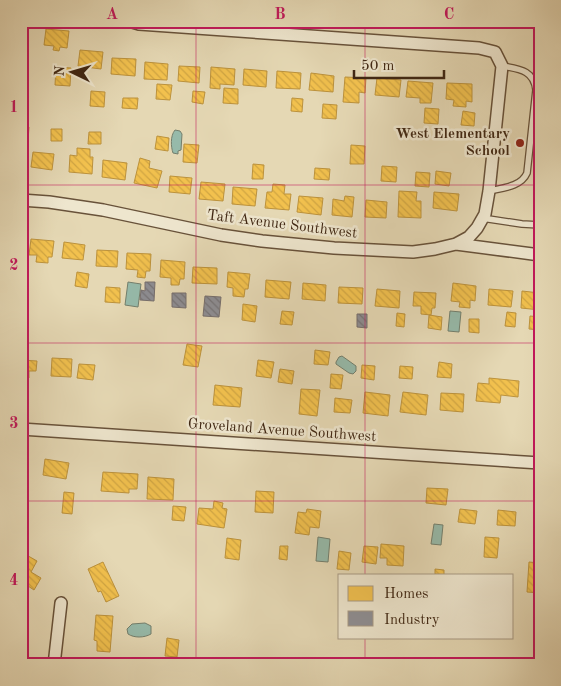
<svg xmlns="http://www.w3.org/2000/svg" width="561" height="686" viewBox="0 0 561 686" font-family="'Old Standard TT',serif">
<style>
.water{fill:#96baaa;stroke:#737f6d}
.homes{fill:url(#homes-back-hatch);stroke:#bc923c}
.industry{fill:url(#industry-back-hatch);stroke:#766e6c}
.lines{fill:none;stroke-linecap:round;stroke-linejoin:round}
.service-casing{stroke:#68523a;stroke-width:8}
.minor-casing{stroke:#68523a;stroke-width:14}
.service{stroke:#eee6ce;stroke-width:5.5}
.minor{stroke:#eee6ce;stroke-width:11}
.grid{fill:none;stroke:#c2185b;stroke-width:1;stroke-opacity:0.55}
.poi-dot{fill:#8f2418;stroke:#eee6ce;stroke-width:2}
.labels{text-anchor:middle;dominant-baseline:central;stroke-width:5;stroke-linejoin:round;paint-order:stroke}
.poi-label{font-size:15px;font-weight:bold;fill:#3f2612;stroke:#eee6ce;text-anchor:end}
.street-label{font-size:15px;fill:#3f2612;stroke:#eee6ce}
.neatline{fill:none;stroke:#c2185b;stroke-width:2}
.grid-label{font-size:16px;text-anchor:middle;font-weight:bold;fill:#c2185b}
</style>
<defs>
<pattern id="homes-back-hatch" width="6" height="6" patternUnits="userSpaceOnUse" patternTransform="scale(1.25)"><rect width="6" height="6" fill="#f2c14e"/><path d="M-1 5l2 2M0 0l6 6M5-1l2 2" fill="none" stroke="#d1a643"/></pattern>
<pattern id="industry-back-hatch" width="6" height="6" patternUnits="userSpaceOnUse" patternTransform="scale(1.25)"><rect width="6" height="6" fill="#8d8d92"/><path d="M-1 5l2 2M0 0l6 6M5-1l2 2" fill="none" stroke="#757376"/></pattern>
</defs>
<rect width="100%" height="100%" fill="#e5d8b4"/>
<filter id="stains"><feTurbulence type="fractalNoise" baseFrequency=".004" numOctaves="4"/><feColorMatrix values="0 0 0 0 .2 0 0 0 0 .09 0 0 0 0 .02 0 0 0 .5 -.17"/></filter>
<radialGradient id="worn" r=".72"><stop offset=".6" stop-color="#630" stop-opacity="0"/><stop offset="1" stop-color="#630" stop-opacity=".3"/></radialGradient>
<path class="water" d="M175 130 180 131 182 134 181 150 178 151V154L173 153C171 147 170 136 175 130Z
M128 282 141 284 138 307 125 305Z
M450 311 461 312 459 332 448 331Z
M342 356 356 366V371L353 374 349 373 336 364V362L339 357Z
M434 524 443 525 441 545 431 544Z
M318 537 330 539 328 562 316 561Z
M145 623 151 626V634C144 638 134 638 128 634L127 629 132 624Z"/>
<path class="homes" d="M46 29 69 31 67 48 60 47 59 51 53 50 54 46 44 45Z
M80 50 103 52 101 69 78 66Z
M112 58 136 59 135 76 111 74Z
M145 62 168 64 167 80 144 79Z
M179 66 200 67 199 83 178 81Z
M56 67 71 68 70 86 55 85Z
M211 67 235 69 234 85 220 84V89L210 88Z
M244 69 267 71 266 87 243 85Z
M277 71 301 73 300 89 276 88Z
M311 73 334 76 333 92 309 90Z
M345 77 366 78 365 93 359 92V103L343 102Z
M377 78 401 80 399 97 375 95Z
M408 81 433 83 431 103H420V98L406 97Z
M447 83 472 84V102L466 101V107L453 106 454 100 446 99Z
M157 84 172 85 170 100 156 99Z
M224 88 238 89V104L223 103Z
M91 91 105 92 104 107 90 106Z
M193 91 205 92 203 104 192 102Z
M123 98H138L137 109 122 108Z
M292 98 303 99 302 112 291 111Z
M323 104 337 105 336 119 322 118Z
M425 108 439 109 438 124 424 123Z
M463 111 475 113 474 126 461 125Z
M21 127H29L28 141 21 140Z
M51 129H62V141H51Z
M89 132H101V144H88Z
M157 136 169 138 168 151 155 149Z
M184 144 199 145 197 163 183 162Z
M351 145 365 146 364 164H350Z
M77 148 90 149V157H93L92 174 69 172 70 155 77 156Z
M33 152 54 154 52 170 31 167Z
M140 158 150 161 149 168 162 171 157 188 134 183Z
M103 160 127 163 125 180 102 177Z
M253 164 264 165 263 179H252Z
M382 166 397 167 396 182 381 181Z
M315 168 330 169 329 180 314 179Z
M436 171 451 173 449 186 435 184Z
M416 172 430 173 429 187 415 186Z
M170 176 192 178 190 194 169 192Z
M201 182 225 184 223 201 199 199Z
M273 184 285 185 284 194H291L289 210 265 208 267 192H272Z
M233 187 257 189 255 206 232 204Z
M399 191 417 192 416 201H421V218L398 217Z
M434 192 459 194 457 211 433 208Z
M299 196 323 198 321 215 297 212Z
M345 196 354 197 352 217 332 215 333 199 344 201Z
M366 200 387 202 386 218 365 217Z
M31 239 54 241 52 257H48V263L36 262 37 255H29Z
M64 242 85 245 83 260 62 258Z
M97 250 118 251 117 267 96 266Z
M127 253 151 254 150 271H146L145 278 137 277 138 270 126 269Z
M161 260 185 262 184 279H180L179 285H171V278L160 277Z
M193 267 217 268V284L192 283Z
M77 272 89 274 87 288 75 286Z
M228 272 250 274 248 289H245L244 297 233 296V288L227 287Z
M266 280 291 282 289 299 265 297Z
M303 283 326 285 325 301 302 299Z
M453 283 476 286 475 301 470 300V308L459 307 460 302 451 301Z
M106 287 120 288V303L105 302Z
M339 287 363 288 362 304 338 303Z
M377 289 400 291 399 308 375 306Z
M489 289 513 291 511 307 488 305Z
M522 291 540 293V310L521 308Z
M414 292 436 293 435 308H432L431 315 421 314V306H413Z
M243 304 257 306 255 322 242 320Z
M282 311 294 312 292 325 280 324Z
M507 312 516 313 515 327 505 326Z
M397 313 405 314 404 327 396 326Z
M429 315 442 317 441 330 428 328Z
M530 316 540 317V330L529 329Z
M469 319H479V333L469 332Z
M187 344 202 346 198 367 183 365Z
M315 350 330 352 328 365 314 364Z
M52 358 72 359 71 377 51 376Z
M21 360 37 361 36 371H29V378H21Z
M258 360 274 362 271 378 256 376Z
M439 362 452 364 451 378 437 377Z
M79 364 95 365 93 380 77 378Z
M362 365 375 366 374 380 361 378Z
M400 366 413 367 412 379 399 378Z
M280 369 294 371 292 384 278 382Z
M331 374 343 375 341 389 330 388Z
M489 378 519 381 518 397 501 395 500 403 476 401 478 383 489 384Z
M215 385 242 388 240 407 213 405Z
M301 389 320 390 317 416 299 414Z
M365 392 390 395 388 416 363 413Z
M403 392 428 395 426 415 400 412Z
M441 393 464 394 463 412 440 410Z
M335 398 352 400 350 413 334 412Z
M45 459 69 463 66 479 43 475Z
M103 472 138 474 137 489H129V493L101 491Z
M148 477 174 479 173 500 147 499Z
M427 488 448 489 446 505 426 503Z
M256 491 274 492 273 513 255 512Z
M64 492 74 493 72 514 62 513Z
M214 501 223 503 222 508 227 509 224 528 197 524 199 508 213 509Z
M173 506 186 507 184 521 172 520Z
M307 509 321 511 319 528 310 527 309 535 295 533 298 512 306 513Z
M460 509 477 511 475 524 458 522Z
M498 510 516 512 515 526 497 525Z
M485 537 499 538 497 558 484 557Z
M227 538 241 540 239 560 225 558Z
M381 544 404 546 403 566 387 565V558H380Z
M280 546H288L287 560 279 559Z
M364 546 378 547 376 564 362 562Z
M339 551 351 553 349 570 337 569Z
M23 553 37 561 31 572 41 578 34 590 28 586 21 597V557Z
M103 562 119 596 106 602 101 591 98 592 88 569Z
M529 562 540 563V593L527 592Z
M435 569 444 570V575L435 574Z
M96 615 113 616 110 652 97 651V641L94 640Z
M167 638 179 640 177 657 165 656Z"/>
<path class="industry" d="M145 282H155L154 301 140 300 141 290 145 291Z
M172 293H186V308L172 307Z
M205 296 221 297 219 317 203 316Z
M357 314H367V328L357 327Z"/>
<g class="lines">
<defs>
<path id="service" d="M489 191C502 188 521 187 527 173L536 90C534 70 519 69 502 66
M482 218 522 224 540 225"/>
<path id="minor" d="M129 21 139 24 479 48 495 52 502 66 489 191 485 214 477 228 469 237 456 244
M21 200 49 202 103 210 221 235 262 241 334 248 413 252 435 249 456 244 540 255
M21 429 540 463
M54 665 61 603"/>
</defs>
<use href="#service" class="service-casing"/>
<use href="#minor" class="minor-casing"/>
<use href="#service" class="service"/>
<use href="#minor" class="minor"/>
</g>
<path class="grid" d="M196 21V665M365 21V575M21 185H540M21 343H540M21 501H540M365 637V665"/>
<circle class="poi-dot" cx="520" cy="143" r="5"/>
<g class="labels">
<g class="poi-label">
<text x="510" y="134">West Elementary<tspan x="510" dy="17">School</tspan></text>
</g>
<g class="street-label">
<text transform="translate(282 225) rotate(7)">Taft Avenue Southwest</text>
<text transform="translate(282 431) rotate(4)">Groveland Avenue Southwest</text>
</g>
</g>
<rect width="561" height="686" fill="none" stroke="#e5d8b4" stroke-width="55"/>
<rect x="338" y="574" width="175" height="65" fill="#eee6ce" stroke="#a89983"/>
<rect x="348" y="586" width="25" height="15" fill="#f2c14e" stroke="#a89983"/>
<text x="384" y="598" font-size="15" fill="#3f2612">Homes</text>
<rect x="348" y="611" width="25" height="15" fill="#8d8d92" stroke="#a89983"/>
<text x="384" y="624" font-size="15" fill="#3f2612">Industry</text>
<g transform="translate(72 72) rotate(275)" stroke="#eee6ce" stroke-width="4" paint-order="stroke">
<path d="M0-4L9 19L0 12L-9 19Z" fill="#3f2612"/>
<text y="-8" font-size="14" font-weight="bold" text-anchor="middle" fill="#3f2612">N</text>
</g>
<path d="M354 70v8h90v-8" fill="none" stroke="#3f2612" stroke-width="2.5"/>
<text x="361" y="70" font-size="15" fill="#3f2612" stroke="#eee6ce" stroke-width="4" paint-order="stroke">50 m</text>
<rect x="28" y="28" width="506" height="630" class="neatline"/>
<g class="grid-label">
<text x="112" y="19">A</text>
<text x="280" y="19">B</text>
<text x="449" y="19">C</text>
<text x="14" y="112">1</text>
<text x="14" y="270">2</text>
<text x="14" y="428">3</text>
<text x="14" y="585">4</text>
</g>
<rect width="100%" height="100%" filter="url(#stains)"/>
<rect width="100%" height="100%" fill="url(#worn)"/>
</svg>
